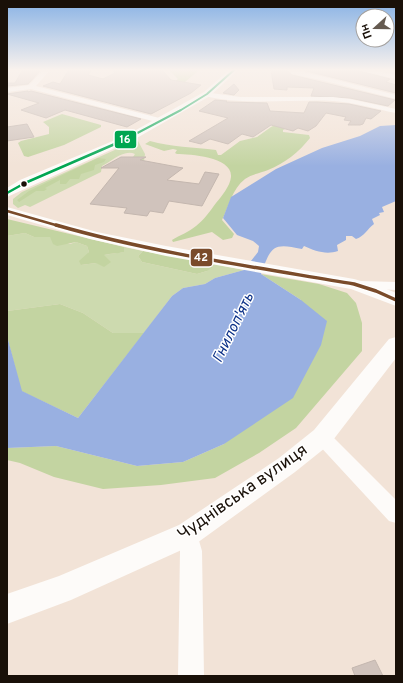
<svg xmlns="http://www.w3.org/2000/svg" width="403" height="683" viewBox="0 0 403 683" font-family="Overpass,sans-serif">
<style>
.green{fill:#cddaaf}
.forest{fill:#c3d4a1}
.water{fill:#99b0e1}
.building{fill:#d0c3bc;stroke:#c4b7af}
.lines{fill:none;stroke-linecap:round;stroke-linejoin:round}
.minor{fill:#fdfbf9;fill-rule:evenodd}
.major{fill:#fdfbf9;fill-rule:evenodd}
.bus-1-far1-casing{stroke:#fff;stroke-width:3.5}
.bus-1-casing{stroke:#fff;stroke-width:4.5}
.bus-2-far1-casing{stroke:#fff;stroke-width:4.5}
.bus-2-casing{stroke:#fff;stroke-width:6}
.bus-1-far1{stroke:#00a651;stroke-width:2}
.bus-1{stroke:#00a651;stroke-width:2.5}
.bus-2-far1{stroke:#7a4b2a;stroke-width:2.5}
.bus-2{stroke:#7a4b2a;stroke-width:3.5}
.bus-dot{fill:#191008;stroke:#fff;stroke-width:1.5}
.labels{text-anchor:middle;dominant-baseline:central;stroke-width:3;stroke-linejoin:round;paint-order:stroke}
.water-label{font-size:15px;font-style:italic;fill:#0b3087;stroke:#fff}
.near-street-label{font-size:17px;fill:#191008;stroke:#fff}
.line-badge{stroke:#fff;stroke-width:1.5}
.badge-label{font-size:11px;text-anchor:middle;font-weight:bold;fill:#fff}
</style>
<rect width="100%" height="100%" fill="#f2e3d7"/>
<path class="green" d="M138 141 145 154 144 161 137 160 133 157 135 154C124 149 112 161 102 166L101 172 30 207 25 205 18 208 13 204V199L22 192 128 144Z
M25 233 34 237H50L70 244 76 242 87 246 89 252 81 265 96 263 103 255 124 252V247L143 251 138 256 142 262 197 274 207 271 209 263 244 270 215 278 205 284 183 288 172 296 144 333H113L83 313 60 304 7 311V236Z"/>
<path class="forest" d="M169 70H197L198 71 178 88 169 86 178 79Z
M62 114 101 125V127L64 145 28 157 24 156 18 143 21 141 49 134V127L43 122Z
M287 119 293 125 283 130V132L309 135 310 138C299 152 285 163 268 170 261 173 252 174 245 179 232 189 229 206 222 220L234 234 232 238 223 240 212 232 173 242 172 240C180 235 189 232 196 226 204 220 210 211 216 203 222 196 230 186 231 177 233 157 190 154 177 154L175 153 177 150 173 149 164 151 145 144 150 141C171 147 194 147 216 150L218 155H221L240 141 257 137 271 127Z
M98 158 106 159 104 162 95 165 94 170 81 174 79 179H70L66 184H60V180L45 188 47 189 44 191H36L19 202 17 200 29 191Z
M7 219 124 247V252C117 254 111 253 104 255L111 262 104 267 96 263 81 265 79 261 89 252 87 246 76 242 57 246 53 244 50 237H34L25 233 7 236Z
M143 251 209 263 212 267 207 271 197 274 142 262 138 256Z
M261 274 319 284 347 293 356 303 362 323V351L296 428 259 453 215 478 161 485 103 489 54 477 20 463 7 460V448L56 446 137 466 183 462 224 444 301 300Z
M60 304 83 313 113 333H144L78 418 21 391 7 336V311Z"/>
<path class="water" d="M396 125V201L382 207 384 212 379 213 380 215 372 219 374 224C367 229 365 236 356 239L352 236H346V240L337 245 338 251C326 255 315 251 304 246L302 249C272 242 271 247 261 274L301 300 327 321 321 345 293 398 224 444 183 462 137 466 56 446 7 448V336L22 391 78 418 172 296 183 288 205 284 215 278 244 270 258 252 259 246 253 241 237 235 223 218 231 197 276 169 322 148 360 136 380 126Z"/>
<path class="building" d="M77 70H91L88 75 103 79 115 73 113 70H162L171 80 201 85 191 93 151 114 43 86 53 82 60 84 68 71Z
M271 70H287L292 75 395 100 388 106 350 98 311 96 314 88 287 87V90L274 89Z
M303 70H356L390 79 386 82 396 85V93Z
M22 71H40L28 84 7 86V83H15Z
M234 84 239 90 234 95 223 93Z
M28 91V92L31 91 141 119 127 127 65 110 46 118 21 110 39 103 7 94Z
M215 100 227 101 226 102 267 103 270 111 304 113 309 102H317L349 104 381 111 371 119 366 118 363 124 360 125H348L351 121 344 120 346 117 326 113 316 126 308 131 298 128 293 131 271 125 253 137 242 134 228 144 210 139 201 144 189 141 228 118 199 111Z
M27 124 34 137 7 141V127Z
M121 157H146L140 160 183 168 167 180 199 184 205 172 219 174 202 206 169 201 163 213 150 211 147 216 124 213 127 208 90 204 119 168H101Z
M375 660 383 676H355L352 668Z"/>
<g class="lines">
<path class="minor" d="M43 70H50L36 86 163 119 164 121 160 123 31 89 7 92V88L29 85Z
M288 70H295L321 76 396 95V99L321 80 292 74Z
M357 70H372L396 75V79Z
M204 92 240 97H333L350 99 396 109V113C375 109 354 102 333 101 290 99 247 106 204 96Z
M359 281 396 282V290L354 288 352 285 354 282Z
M322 430 328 432 396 500V523L389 521 316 442 313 437 316 432Z
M188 524 195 527 202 551 204 676H178L180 551 178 534 181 527Z"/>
<path class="major" d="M229 70H238L210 96 135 139 7 197V188L20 180 127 135 204 92Z
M7 207 97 232 166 246 354 279 382 287 396 293V306L351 289 166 256 90 239 7 215Z
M396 337V358L330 444 295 472 197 543 71 600 7 624V594L59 576 179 525 279 458 314 430 389 339Z"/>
<defs>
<path id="bus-1-far1" d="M128 138 181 110 207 94 234 70"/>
<path id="bus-1" d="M7 193 25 183 131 137"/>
<path id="bus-2-far1" d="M7 211 59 226"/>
<path id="bus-2" d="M56 225C153 253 254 267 354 284L376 291 396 300"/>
</defs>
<use href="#bus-1-far1" class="bus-1-far1-casing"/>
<use href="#bus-1" class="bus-1-casing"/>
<use href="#bus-2-far1" class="bus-2-far1-casing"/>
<use href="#bus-2" class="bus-2-casing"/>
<use href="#bus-1-far1" class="bus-1-far1"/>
<use href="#bus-1" class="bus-1"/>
<use href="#bus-2-far1" class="bus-2-far1"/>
<use href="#bus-2" class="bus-2"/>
</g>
<linearGradient id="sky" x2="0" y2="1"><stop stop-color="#88b2e5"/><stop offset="0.42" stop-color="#f9f2ed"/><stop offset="1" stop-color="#f9f2ed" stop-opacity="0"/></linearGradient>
<rect width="403" height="166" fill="url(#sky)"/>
<circle class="bus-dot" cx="24" cy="184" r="3.5"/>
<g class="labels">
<g class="water-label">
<text transform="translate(234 328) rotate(-64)">Гнилоп'ять</text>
</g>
<g class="near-street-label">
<text transform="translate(243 493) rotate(-35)">Чуднівська вулиця</text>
</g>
</g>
<g class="line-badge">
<rect x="114" y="130" width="23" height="19" rx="4" fill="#00a651"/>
<rect x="190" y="248" width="23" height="19" rx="4" fill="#7a4b2a"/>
</g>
<g class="badge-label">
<text x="125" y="143">16</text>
<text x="201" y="261">42</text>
</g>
<rect width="403" height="683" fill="none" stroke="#191008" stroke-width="16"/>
<g transform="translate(375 28) rotate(249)"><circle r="19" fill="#ffffff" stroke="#a39f9c"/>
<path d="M0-3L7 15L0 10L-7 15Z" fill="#655a50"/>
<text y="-6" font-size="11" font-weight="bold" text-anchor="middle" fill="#191008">Пн</text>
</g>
</svg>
